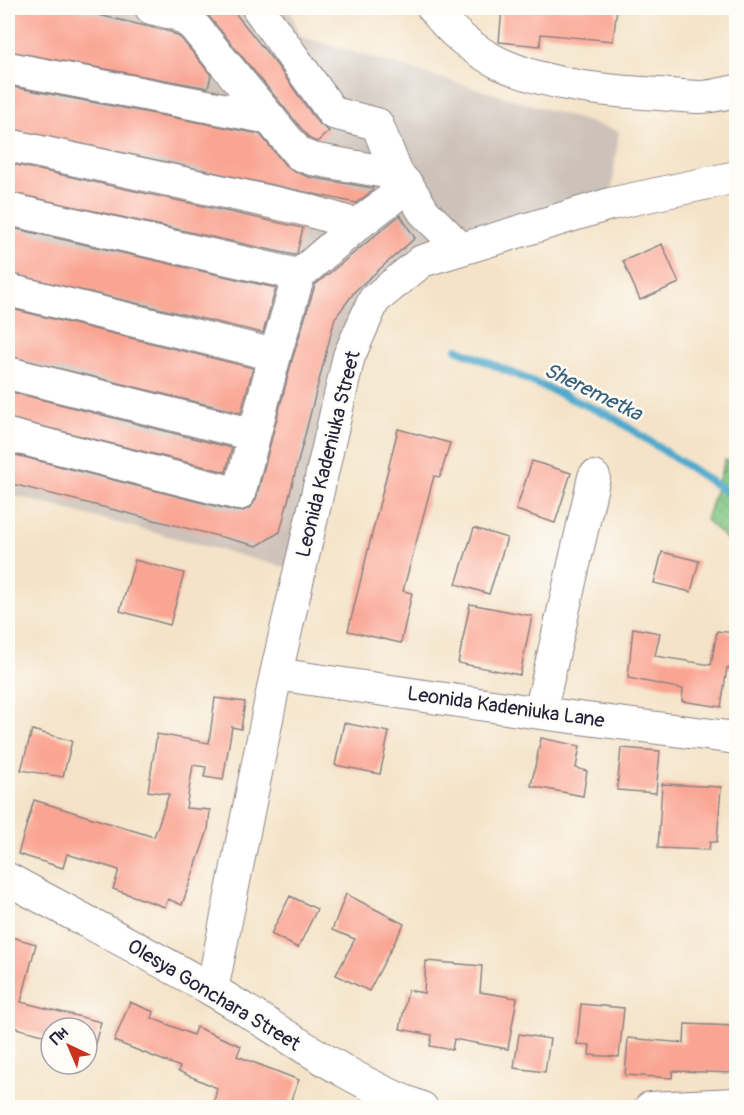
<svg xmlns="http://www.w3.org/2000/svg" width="744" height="1115" viewBox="0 0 744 1115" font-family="Pangolin,sans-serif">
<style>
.industrial{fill:#cdc2b9}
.grass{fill:url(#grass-dots);stroke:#50745e;stroke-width:1.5}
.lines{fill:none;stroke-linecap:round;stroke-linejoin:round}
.stream{stroke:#4fa9cc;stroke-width:8}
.building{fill:#faa593}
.minor-casing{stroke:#8b8282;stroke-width:34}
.minor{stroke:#fff;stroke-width:32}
.labels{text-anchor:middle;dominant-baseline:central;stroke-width:5;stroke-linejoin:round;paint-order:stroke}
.street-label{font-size:20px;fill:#22223b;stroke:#fdfcf7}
.water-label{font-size:21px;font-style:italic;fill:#365f7c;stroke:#fdfcf7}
</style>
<defs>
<pattern id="grass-dots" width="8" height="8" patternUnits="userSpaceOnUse" patternTransform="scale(1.5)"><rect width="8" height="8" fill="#7fc681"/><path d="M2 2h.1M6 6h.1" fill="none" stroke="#68a06b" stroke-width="1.8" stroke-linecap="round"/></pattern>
</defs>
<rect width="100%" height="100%" fill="#fdfcf7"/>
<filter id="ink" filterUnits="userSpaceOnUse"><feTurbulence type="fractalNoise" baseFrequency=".0167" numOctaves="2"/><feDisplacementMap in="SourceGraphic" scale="12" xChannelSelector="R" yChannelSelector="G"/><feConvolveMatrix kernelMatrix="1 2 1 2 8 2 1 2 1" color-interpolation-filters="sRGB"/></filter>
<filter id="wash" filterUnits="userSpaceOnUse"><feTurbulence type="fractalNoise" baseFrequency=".008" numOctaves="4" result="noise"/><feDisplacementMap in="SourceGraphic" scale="24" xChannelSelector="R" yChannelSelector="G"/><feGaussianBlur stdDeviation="1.35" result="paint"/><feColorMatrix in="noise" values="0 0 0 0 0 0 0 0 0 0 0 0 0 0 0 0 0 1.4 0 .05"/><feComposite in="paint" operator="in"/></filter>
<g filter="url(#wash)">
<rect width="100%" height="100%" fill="#f4e3c8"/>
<path class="industrial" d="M8 8H290L299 36 619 131 610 204 422 261 374 300 300 571 8 494Z"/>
<path class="grass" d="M725 460 736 466V548L706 520Z"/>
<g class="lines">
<path class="stream" d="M457 349 611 416 736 498"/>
</g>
<g id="blocks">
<path class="building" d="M8 8H69L171 32 181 38 211 75 208 88 8 51Z
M199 8H231L276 64 318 123 329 131 317 142 310 139 207 14Z
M502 8H617L613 41 541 34 540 46 499 42Z
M8 86 260 134 285 165 293 171 309 177 373 188 372 191 356 203 8 128Z
M8 163 303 228 297 253 294 255 8 192Z
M400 215 415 238 356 290 335 318 280 532 257 546 8 483V453L235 511H243L251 507 256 499 292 360 315 285Z
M8 227 276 288 263 333 8 273Z
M662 244 679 283 640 300 623 261Z
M8 308 253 368 241 413 8 356Z
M8 391 232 448 226 472 8 418Z
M398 429 450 443 440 477 434 476 403 591 412 593 401 643 348 631Z
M532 461 571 473 555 523 516 510Z
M474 528 507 538 489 594 456 584Z
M662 552 699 561 691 592 654 583Z
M135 560 184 573 170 625 120 611Z
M470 604 532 616 520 675 458 663Z
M633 628 660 633 655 656 711 665 717 631 736 633V669L727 668 721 707 682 701 683 689 628 678Z
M215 698 245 702 241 729 232 727 223 780 204 777 206 767 193 765 186 808 210 810 208 830 182 905 168 899 165 907 113 889 119 870 67 854 63 868 18 854 34 800 154 837 169 794 148 791 157 734 209 743Z
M344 723 389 732 380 774 335 765Z
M32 730 72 741 63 777 21 770Z
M541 738 580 746 576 768 587 771 583 796 531 786Z
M621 748 660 751 656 793 617 790Z
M662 784 721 787 717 842H710L709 850 658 848Z
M346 894 404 924 369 991 336 975 355 939 332 930Z
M290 896 317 909 298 948 271 934Z
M8 936 36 944 21 1002 101 1022 94 1047 87 1045V1028H51V1037L8 1026Z
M426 961 482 966 480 992 517 998 508 1049 454 1039 452 1050 430 1046 432 1035 400 1029 408 990 424 993Z
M130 1002 154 1012 152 1018 193 1035 196 1027 241 1046 237 1056 299 1080 288 1107H213L217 1088 178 1071 180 1067 114 1041Z
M581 1004 624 1008 619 1057 589 1055 590 1045 577 1044Z
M685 1024 736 1026V1073L673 1071 672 1078 625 1075 628 1038 684 1043Z
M519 1034 550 1039 545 1072 514 1068Z"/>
</g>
</g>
<g filter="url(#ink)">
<use href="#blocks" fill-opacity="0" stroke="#8b8282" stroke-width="1.5"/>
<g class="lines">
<defs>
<path id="minor" d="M151 8 179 15 193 25 299 154 312 159 397 174
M258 8 333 113 377 124 397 174 408 186 424 212 461 249
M433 8C450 31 473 50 499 63 548 86 606 91 659 94 673 95 687 97 700 97 712 97 725 93 736 91
M8 68 270 118
M8 145 307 210 357 225
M8 209 299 275
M8 290 275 355
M8 373 254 435
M8 435 239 494 275 355 299 275 357 225 408 186
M276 674 540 713 736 738
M540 713 594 477
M8 879C75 916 145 951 212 990 283 1031 344 1079 422 1108
M212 990 276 674 349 356 374 300 422 261 610 204 736 177
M650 1108 736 1104"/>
</defs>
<use href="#minor" class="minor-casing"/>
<use href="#minor" class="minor"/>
</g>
</g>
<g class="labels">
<g class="street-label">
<text transform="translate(328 454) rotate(-76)">Leonida Kadeniuka Street</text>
<text transform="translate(506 707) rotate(8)">Leonida Kadeniuka Lane</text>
<text transform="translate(214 995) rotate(31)">Olesya Gonchara Street</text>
</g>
<g class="water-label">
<text transform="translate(593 392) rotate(26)">Sheremetka</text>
</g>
</g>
<rect width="744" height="1115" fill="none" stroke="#fdfcf7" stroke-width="30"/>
<g transform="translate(69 1046) rotate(316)"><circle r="28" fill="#fdfcf7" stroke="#a5a5ac" stroke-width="1.5"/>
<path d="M0-4.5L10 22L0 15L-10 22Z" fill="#c8321e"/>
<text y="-9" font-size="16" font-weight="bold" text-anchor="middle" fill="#22223b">Пн</text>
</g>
</svg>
